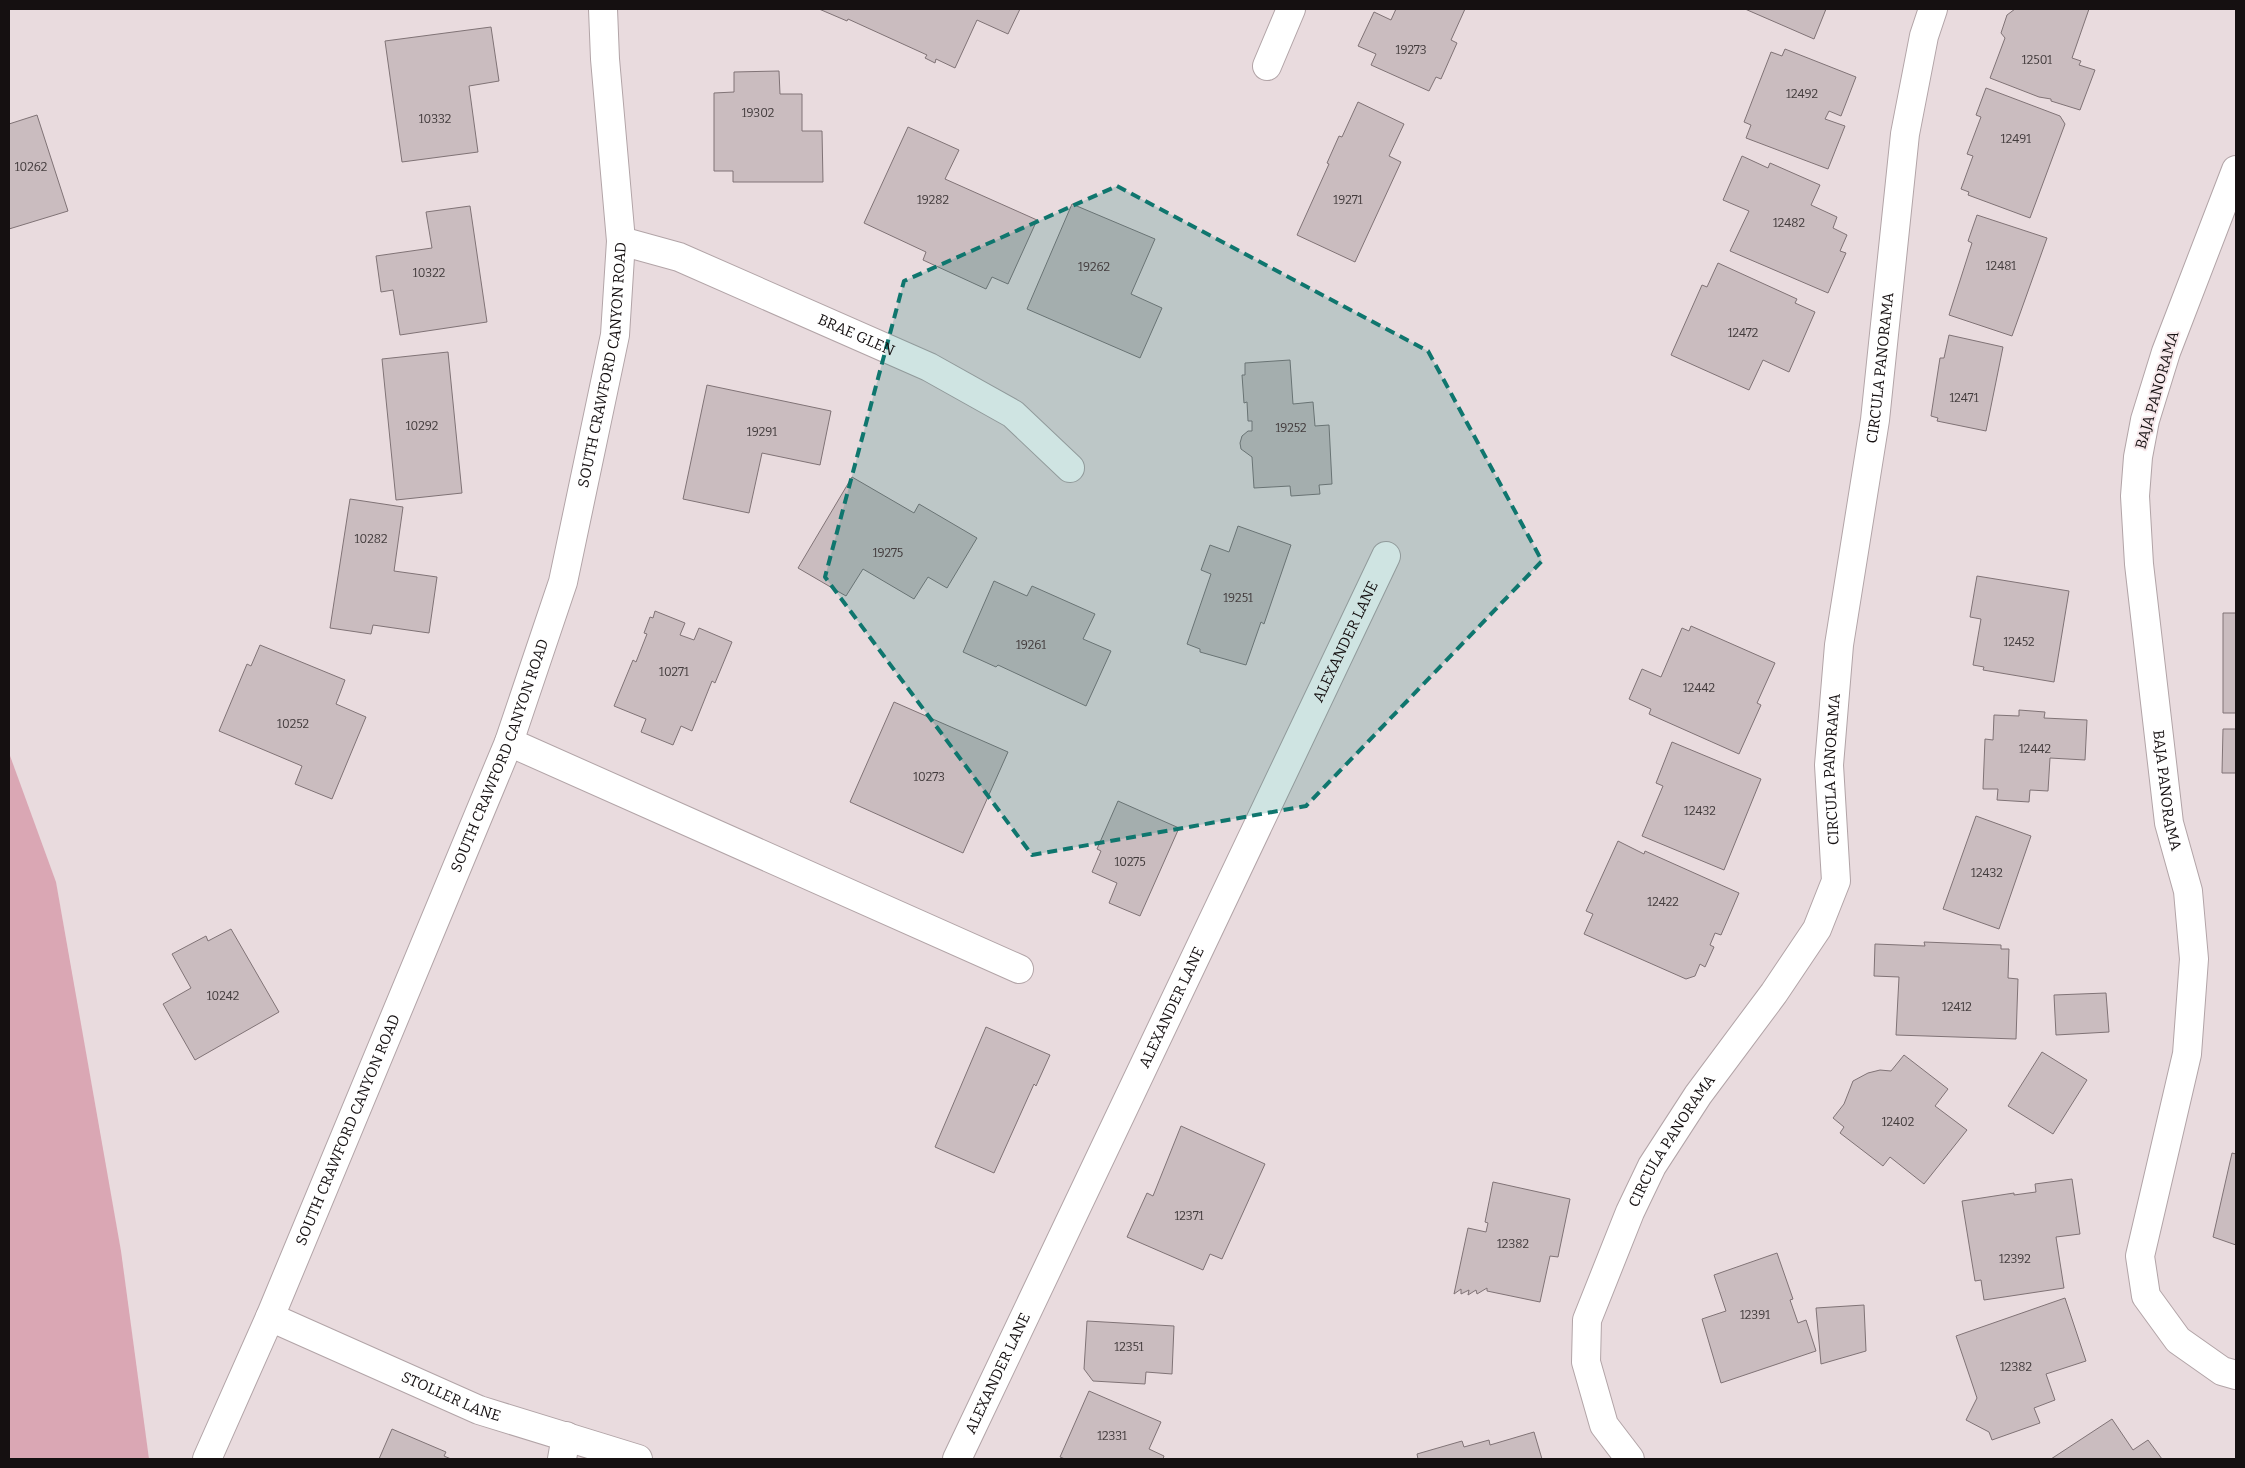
<svg xmlns="http://www.w3.org/2000/svg" width="2245" height="1468" viewBox="0 0 2245 1468" font-family="Bitter,serif">
<style>
.green{fill:#daa7b4}
.building{fill:#cabcbf;stroke:#807376}
.lines{fill:none;stroke-linecap:round;stroke-linejoin:round}
.minor-casing{stroke:#b2a4a7;stroke-width:30}
.major-casing{stroke:#b2a4a7;stroke-width:30}
.minor{stroke:#fff;stroke-width:28}
.major{stroke:#fff;stroke-width:28}
.marked{fill:#0f766e;fill-opacity:0.2;stroke:#0f766e;stroke-width:4;stroke-dasharray:10 6;stroke-linejoin:round}
.labels{text-anchor:middle;dominant-baseline:central;stroke-width:4;stroke-linejoin:round;paint-order:stroke}
.number-label{font-size:12px;fill:#423b3c}
.street-label{font-size:15px;fill:#151011;stroke:#f7e8eb}
</style>
<rect width="100%" height="100%" fill="#e9dbde"/>
<path class="green" d="M9 753 56 882 121 1251 149 1459H9Z"/>
<path class="building" d="M819 9H1020L1008 34 977 20 955 68 936 59 935 63 925 58 927 55 848 19 847 21Z
M1396 9H1465L1451 40 1457 43 1441 79 1436 77 1429 91 1371 65 1376 54 1358 46 1374 12 1391 20Z
M1745 9H1826L1814 39Z
M2015 9H2089L2072 58 2081 61 2079 65 2095 70 2080 110 2051 101V99L2039 97 1990 78 2005 38 2001 33 2007 15Z
M491 27 499 81 469 86 478 152 402 162 385 41Z
M1785 49 1856 77 1841 116 1829 111 1825 119 1845 126 1828 169 1746 138 1751 125 1744 122 1771 52 1782 56Z
M779 71 780 94H802V131H822L823 182H733V171H714V93L734 92V72Z
M1986 88 2060 116 2065 124 2030 218 1968 195 1969 192 1961 189 1973 156 1967 154 1981 117 1976 115Z
M1358 102 1404 124 1389 156 1401 162 1355 262 1297 235 1329 164 1327 163 1339 136 1342 137Z
M37 115 68 211 9 229V124Z
M908 127 959 150 945 179 1037 220 1008 284 992 277 986 289 923 260 926 252 864 223Z
M1742 156 1768 168 1770 163 1820 185 1811 205 1837 217 1833 228 1847 235 1840 251 1846 253 1828 293 1730 251 1749 211 1723 200Z
M1072 204 1155 239 1131 294 1162 308 1140 358 1027 309Z
M470 206 487 322 400 335 393 290 381 292 376 256 432 248 426 212Z
M1977 215 2047 238 2012 336 1949 315 1972 243 1968 241Z
M1718 263 1797 299 1795 303 1815 312 1789 372 1763 360 1749 390 1671 355 1702 285 1707 287Z
M1949 335 2003 347 1986 431 1937 421 1938 418 1931 416 1940 358H1944Z
M448 352 462 493 396 500 382 359Z
M1290 360 1293 404 1313 402 1315 426 1329 425 1332 484 1319 485 1320 494 1291 496 1290 486 1254 488 1252 457 1241 449 1240 443 1242 436 1248 431H1252V421H1248L1247 402 1244 403 1242 375H1245V363Z
M707 385 831 411 820 465 762 453 749 513 683 499Z
M852 477 914 513 919 504 977 538 947 588 928 577 914 599 863 569 846 596 798 568Z
M350 499 403 507 394 571 437 577 429 633 373 625 371 634 330 628Z
M1238 526 1291 545 1264 624 1261 622 1246 665 1200 652V649L1187 644 1211 574 1201 570 1210 545 1229 552Z
M1977 576 2069 591 2054 682 1983 670 1984 667 1973 665 1981 619 1970 617Z
M994 581 1027 596 1032 586 1095 614 1083 639 1111 651 1086 706 998 665 996 667 963 652Z
M655 611 685 623 680 635 694 640 699 628 732 642 715 683 712 681 692 731 681 726 673 745 641 732 646 719 614 706 633 660 636 662 647 634 644 633 650 617 653 618Z
M2223 613H2236V713H2223Z
M1691 626 1775 663 1757 703 1761 705 1739 754 1649 714 1651 709 1629 699 1642 669 1661 677 1682 628 1689 631Z
M260 645 345 680 336 704 366 717 332 799 295 784 302 766 219 731 247 664 251 666Z
M894 702 1008 752 963 853 850 802Z
M2019 710 2045 712 2044 718 2087 720 2085 760 2050 758 2048 791 2030 790 2029 802 1997 800 1998 789H1983L1985 739 1993 740 1994 715 2019 716Z
M2223 729H2236V773H2222Z
M1672 742 1761 779 1724 870 1642 836 1663 786 1656 783Z
M1118 801 1179 828 1140 916 1109 903 1117 883 1092 872 1101 851 1097 849Z
M1976 816 2031 836 1999 929 1943 909Z
M1618 841 1644 854 1645 851 1739 893 1721 935 1715 933 1710 945 1714 947 1705 967 1700 964 1695 976 1686 979 1584 934 1593 914 1586 911Z
M231 929 279 1012 195 1060 163 1004 191 988 172 954 206 936 208 941Z
M1924 942 2001 945V949H2009L2008 978 2018 979 2016 1039 1896 1035 1899 977 1874 976 1875 944 1925 946Z
M2106 993 2109 1032 2056 1035 2054 995Z
M986 1027 1050 1055 1036 1086 1034 1084 994 1173 935 1147Z
M2042 1052 2087 1080 2053 1134 2008 1106Z
M1904 1055 1948 1089 1935 1106 1967 1130 1924 1184 1890 1157 1883 1166 1840 1133 1844 1127 1833 1118 1844 1104 1853 1081 1868 1073 1880 1070 1891 1071Z
M1181 1126 1265 1164 1222 1259 1210 1254 1203 1270 1127 1237 1147 1193 1153 1196Z
M2232 1153 2236 1154V1245L2213 1237Z
M2072 1179 2080 1234 2056 1237 2064 1288 1984 1300 1981 1280 1975 1281 1962 1201 2014 1193V1195L2036 1192 2035 1184Z
M1493 1182 1570 1199 1558 1257 1550 1256 1540 1302 1487 1291V1288L1477 1294 1476 1290 1468 1295 1469 1290 1461 1294V1289L1454 1294 1468 1228 1486 1232 1488 1223 1485 1222Z
M1777 1253 1793 1299 1790 1300 1798 1323 1806 1320 1816 1351 1721 1383 1702 1319 1726 1311 1714 1275Z
M2065 1298 2086 1361 2046 1374 2055 1400 2034 1408 2040 1423 1992 1440 1989 1432 1966 1420 1977 1398 1956 1336Z
M1864 1305 1866 1351 1821 1364 1816 1308Z
M1087 1321 1174 1326 1172 1374 1146 1372 1145 1384 1093 1381 1084 1369Z
M1089 1391 1161 1422 1149 1449 1164 1456 1163 1459H1065L1060 1457Z
M2112 1419 2133 1450 2148 1440 2162 1459H2051Z
M392 1429 446 1452 444 1456 451 1459H379Z
M1534 1432 1542 1459H1418L1417 1454 1462 1441 1464 1447 1489 1440 1490 1445Z"/>
<g class="lines">
<defs>
<g id="minor">
<path d="M1267 66 1291 9"/>
<path id="s1" d="M2236 170 2166 352 2145 420 2138 457 2135 496 2139 564 2169 823 2188 891 2194 959 2187 1054 2140 1256 2146 1296 2178 1340 2222 1371 2236 1375"/>
<path id="s2" d="M621 241 679 257 929 367 1013 414 1070 468"/>
<path d="M509 742 1019 969"/>
<path id="s3" d="M270 1317 479 1410 638 1459"/>
<path d="M562 1459 566 1436"/>
<path id="s4" d="M957 1459 1386 556"/>
<path id="s5" d="M1630 1459 1604 1425 1586 1362 1587 1320 1630 1212 1652 1166 1698 1095 1774 993 1817 929 1836 881 1829 765 1839 645 1875 420 1905 134 1924 36 1933 9"/>
</g>
<g id="major">
<path id="s6" d="M207 1459 270 1317 509 742 563 582 615 335 621 241 605 59 603 9"/>
</g>
</defs>
<use href="#minor" class="minor-casing"/>
<use href="#major" class="major-casing"/>
<use href="#minor" class="minor"/>
<use href="#major" class="major"/>
</g>
<path class="marked" d="M1117 186 1428 351 1542 561 1306 806 1032 855 825 577 904 281Z"/>
<g class="labels">
<g class="number-label">
<text x="1411" y="50">19273</text>
<text x="2037" y="60">12501</text>
<text x="1802" y="94">12492</text>
<text x="758" y="113">19302</text>
<text x="435" y="119">10332</text>
<text x="2016" y="139">12491</text>
<text x="31" y="167">10262</text>
<text x="933" y="200">19282</text>
<text x="1348" y="200">19271</text>
<text x="1789" y="223">12482</text>
<text x="2001" y="266">12481</text>
<text x="1094" y="267">19262</text>
<text x="429" y="273">10322</text>
<text x="1743" y="333">12472</text>
<text x="1964" y="398">12471</text>
<text x="422" y="426">10292</text>
<text x="1291" y="428">19252</text>
<text x="762" y="432">19291</text>
<text x="371" y="539">10282</text>
<text x="888" y="553">19275</text>
<text x="1238" y="598">19251</text>
<text x="2019" y="642">12452</text>
<text x="1031" y="645">19261</text>
<text x="674" y="672">10271</text>
<text x="1699" y="688">12442</text>
<text x="293" y="724">10252</text>
<text x="2035" y="749">12442</text>
<text x="929" y="777">10273</text>
<text x="1700" y="811">12432</text>
<text x="1130" y="862">10275</text>
<text x="1987" y="873">12432</text>
<text x="1663" y="902">12422</text>
<text x="223" y="996">10242</text>
<text x="1957" y="1007">12412</text>
<text x="1898" y="1122">12402</text>
<text x="1189" y="1216">12371</text>
<text x="1513" y="1244">12382</text>
<text x="2015" y="1259">12392</text>
<text x="1755" y="1315">12391</text>
<text x="1129" y="1347">12351</text>
<text x="2016" y="1367">12382</text>
<text x="1112" y="1436">12331</text>
</g>
<g class="street-label">
<text stroke="none"><textPath href="#s2" startOffset="254">BRAE GLEN</textPath></text>
<text stroke="none"><textPath href="#s6" startOffset="1168">SOUTH CRAWFORD CANYON ROAD</textPath></text>
<text stroke="none"><textPath href="#s5" startOffset="1175">CIRCULA PANORAMA</textPath></text>
<text transform="translate(2157 390) rotate(-74)">BAJA PANORAMA</text>
<text stroke="none"><textPath href="#s4" startOffset="905">ALEXANDER LANE</textPath></text>
<text stroke="none"><textPath href="#s6" startOffset="762">SOUTH CRAWFORD CANYON ROAD</textPath></text>
<text stroke="none"><textPath href="#s5" startOffset="770">CIRCULA PANORAMA</textPath></text>
<text stroke="none"><textPath href="#s1" startOffset="639">BAJA PANORAMA</textPath></text>
<text stroke="none"><textPath href="#s4" startOffset="500">ALEXANDER LANE</textPath></text>
<text stroke="none"><textPath href="#s6" startOffset="358">SOUTH CRAWFORD CANYON ROAD</textPath></text>
<text stroke="none"><textPath href="#s5" startOffset="349">CIRCULA PANORAMA</textPath></text>
<text stroke="none"><textPath href="#s4" startOffset="95">ALEXANDER LANE</textPath></text>
<text stroke="none"><textPath href="#s3" startOffset="198">STOLLER LANE</textPath></text>
</g>
</g>
<rect width="2245" height="1468" fill="none" stroke="#151011" stroke-width="20"/>
</svg>
